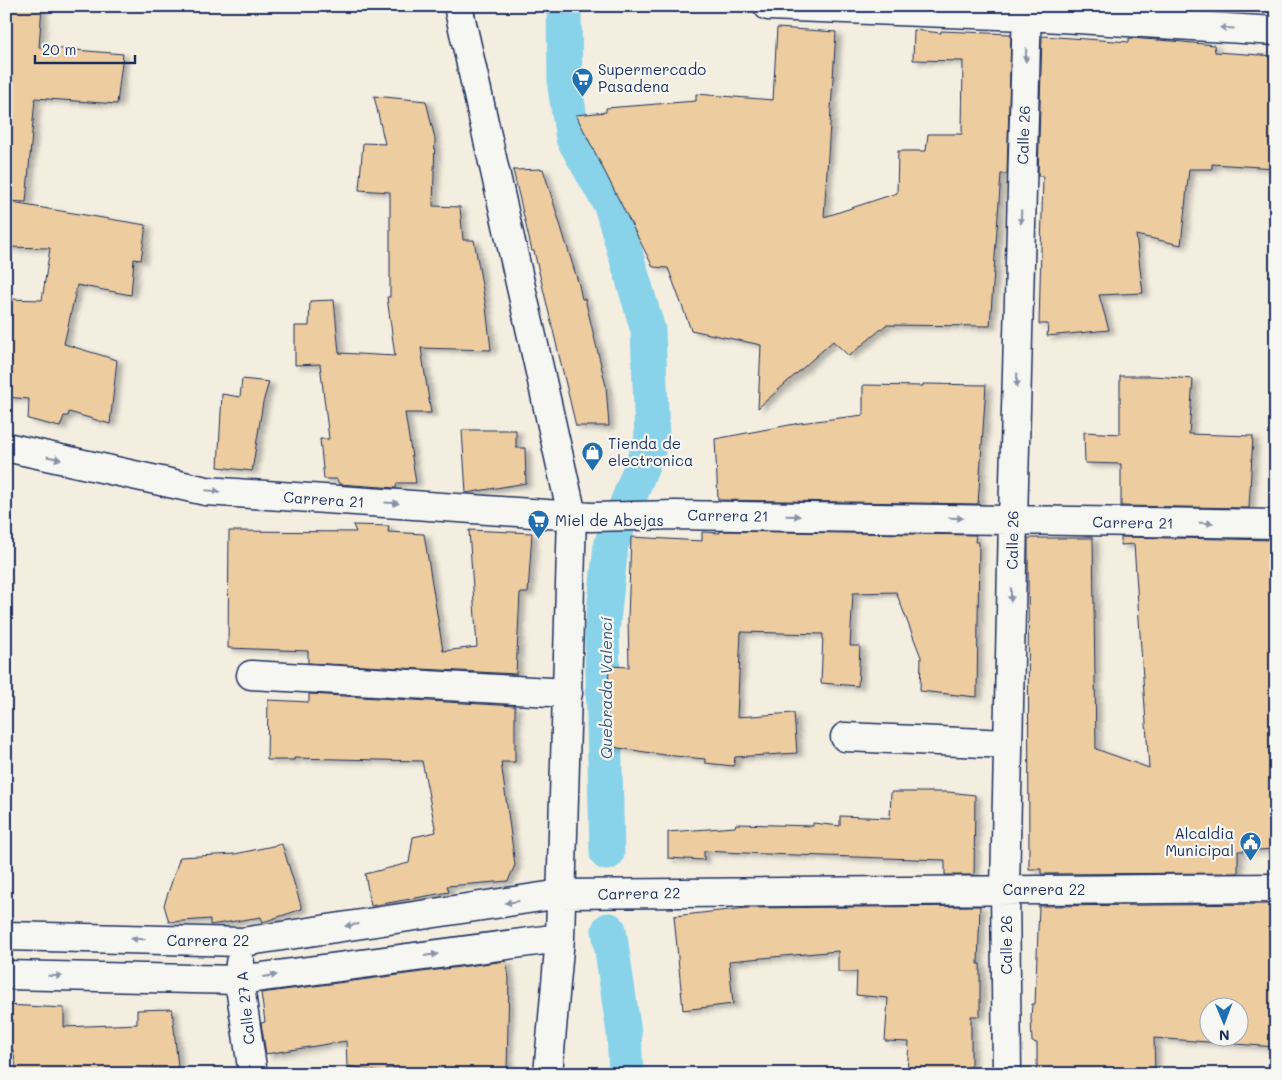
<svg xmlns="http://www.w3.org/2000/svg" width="1282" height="1080" viewBox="0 0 1282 1080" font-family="Mali,sans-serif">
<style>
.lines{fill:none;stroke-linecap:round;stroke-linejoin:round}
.canal{stroke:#89d3ea;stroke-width:35}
.building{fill:#edcc9f;stroke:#1b2f5e;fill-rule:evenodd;filter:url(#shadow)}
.street-casing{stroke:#1b2f5e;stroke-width:31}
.street{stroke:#f6f6f2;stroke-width:28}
.oneway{fill:#8892a8}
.labels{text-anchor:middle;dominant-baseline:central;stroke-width:4.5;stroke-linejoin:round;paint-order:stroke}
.poi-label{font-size:15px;fill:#1b2f5e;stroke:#f6f6f2;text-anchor:start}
.street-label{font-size:15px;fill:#1b2f5e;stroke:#f6f6f2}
.water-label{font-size:16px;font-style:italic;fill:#365881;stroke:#f6f6f2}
</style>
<defs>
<filter id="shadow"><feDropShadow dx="5.5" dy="3" stdDeviation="2.5" flood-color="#0004"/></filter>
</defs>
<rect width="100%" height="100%" fill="#f4eee1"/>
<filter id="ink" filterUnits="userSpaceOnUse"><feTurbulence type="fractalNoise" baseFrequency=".02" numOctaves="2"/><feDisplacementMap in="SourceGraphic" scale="10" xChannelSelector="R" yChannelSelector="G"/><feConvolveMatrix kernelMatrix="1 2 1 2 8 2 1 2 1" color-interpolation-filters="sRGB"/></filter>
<g filter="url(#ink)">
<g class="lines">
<path class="canal" d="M564 6 565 87 573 138 611 205 648 330 652 439 611 545 602 631 607 853
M609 930 624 1033 626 1074"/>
</g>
<path class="building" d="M6 6H42L39 47 123 54 117 104 35 98 26 202 6 201Z
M777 28 836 32 824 217 897 193 898 151H926L928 134H962L963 61 913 60 914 30 941 33V31L1011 34 1007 174H1001L990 326 886 325 849 356 833 341 758 408 761 345 691 330 668 268 653 267 576 115 606 112V108L696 101V94L773 100Z
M1042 36 1129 42V38L1172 41 1214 45 1215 52 1276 56V168L1212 164V169H1189L1181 245 1136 235 1143 293 1099 295 1109 330 1047 336 1048 324H1039L1043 176H1038Z
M374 96 426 101 435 139 433 206 460 207 463 240H474L486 307 491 350 421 348 431 413H405L416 483H397L396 488 339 484 337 479H324L320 439H329L320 364 295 365V326H309L310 301 334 300 339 353 395 356 387 297H390V192L359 190 363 143 385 144Z
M543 169 579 285 582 299H585L606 386 609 426H576L534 251H532L513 170Z
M6 202 146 225 141 260 134 259 131 295 77 285 64 344 117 360 110 424 69 412 68 416H64L60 427 28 419 29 399 6 397V299L42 300 50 248 6 247Z
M1120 376H1154L1193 379 1189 434 1253 436 1249 508 1121 506V464L1085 463 1084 432 1120 434Z
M242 379 269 382 263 402 252 471 218 467 222 394 240 397Z
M923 384 986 385 978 504 718 500 715 439 800 423 863 415V385L923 386Z
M462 430H516V448H525L526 483 466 493Z
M353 525 389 526 388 532 424 534 443 651 477 647 469 530 532 533 528 593H520L516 674 308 663V651L228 648 229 531 356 532Z
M720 531 976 535 975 542H979L977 697 920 691 921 657 896 592 853 593 850 646H860L858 686 821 683 823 634 741 632 737 717 794 713 797 753 735 757 734 766 705 763V759L665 755 606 746 609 666 629 667 628 618 631 537 702 541V532L720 533Z
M1121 537 1276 540V849L1238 851V873L1041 874V869H1029L1028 538H1093L1096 749 1149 768 1134 544 1121 545Z
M309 694 515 706V762H501L515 865 508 881 447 886 449 892 371 906 365 874 409 863 413 837 436 832 422 761 294 758V760H267L268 700 309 702Z
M891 792H948L975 795 974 875H945V860L766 854 704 851V860L668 858V832L735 827 736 824 813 826V823L840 826V816L890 818Z
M282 844 302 909 263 922 261 917 210 925V919L169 922 164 905 180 857 235 854Z
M1276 904V1047L1154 1038 1155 1074H1037V1043L1032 1042 1031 1017 1032 1004H1035L1039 906ZM1210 1008H1240V1038H1210Z
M980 906 978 964H980V1016H971V1074H907L909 1042 885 1041 888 998 856 995 857 972H838V951L729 961 733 1004 683 1010 674 916 747 908Z
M506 961 509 978 507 1071 386 1068 387 1073 347 1066 346 1041 266 1054 261 1023 265 1022 261 993Z
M6 1005 64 1008V1027L137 1024V1010L172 1009 178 1067 139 1070V1074H49V1071L17 1073 13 1050H6Z"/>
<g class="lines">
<defs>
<path id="street" d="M458 6 572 515 560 938 548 1074
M768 6 1027 16 1276 31
M6 447 206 491 591 517 675 515 1276 524
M251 675 568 693
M845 737 1008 744
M6 936 242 942 561 894 1276 888
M240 963 239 980 253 1074
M6 975 239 980 560 938
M1007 1074 1005 889 1013 519 1027 6"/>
</defs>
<use href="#street" class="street-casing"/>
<use href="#street" class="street"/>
</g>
<defs><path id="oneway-solid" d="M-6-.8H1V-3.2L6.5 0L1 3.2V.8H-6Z" transform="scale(1.25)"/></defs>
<g class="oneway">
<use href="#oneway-solid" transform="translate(1227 28) rotate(-176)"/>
<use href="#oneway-solid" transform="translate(1026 55) rotate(92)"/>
<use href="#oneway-solid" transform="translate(1021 217) rotate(92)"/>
<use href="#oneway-solid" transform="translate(1017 380) rotate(92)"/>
<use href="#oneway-solid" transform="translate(54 458) rotate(12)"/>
<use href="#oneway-solid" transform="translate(213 491) rotate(5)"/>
<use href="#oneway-solid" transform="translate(392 503) rotate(4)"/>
<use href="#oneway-solid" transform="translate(793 516) rotate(1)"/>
<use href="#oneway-solid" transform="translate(956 518) rotate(1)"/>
<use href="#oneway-solid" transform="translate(1206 523) rotate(1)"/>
<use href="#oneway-solid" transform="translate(1011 595) rotate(91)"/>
<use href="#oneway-solid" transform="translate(512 902) rotate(172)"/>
<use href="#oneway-solid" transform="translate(352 925) rotate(172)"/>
<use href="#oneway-solid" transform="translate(138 939) rotate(-179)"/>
<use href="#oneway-solid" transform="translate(431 955) rotate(-8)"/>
<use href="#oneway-solid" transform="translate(55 976) rotate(1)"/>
<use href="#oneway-solid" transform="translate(270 976) rotate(-8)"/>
</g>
</g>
<defs>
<symbol id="supermarket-pin" viewBox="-11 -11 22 30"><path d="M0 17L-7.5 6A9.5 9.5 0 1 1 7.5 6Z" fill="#1f6fb2" stroke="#f6f6f2"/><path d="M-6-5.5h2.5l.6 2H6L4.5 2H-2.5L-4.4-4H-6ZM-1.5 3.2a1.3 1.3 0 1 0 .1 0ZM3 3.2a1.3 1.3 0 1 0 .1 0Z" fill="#fff"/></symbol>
<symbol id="shop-pin" viewBox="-11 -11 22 30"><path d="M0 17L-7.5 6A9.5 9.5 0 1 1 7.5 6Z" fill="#1f6fb2" stroke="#f6f6f2"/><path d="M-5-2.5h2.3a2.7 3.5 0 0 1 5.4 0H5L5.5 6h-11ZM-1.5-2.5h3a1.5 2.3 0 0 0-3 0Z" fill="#fff"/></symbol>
<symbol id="civic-pin" viewBox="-11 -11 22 30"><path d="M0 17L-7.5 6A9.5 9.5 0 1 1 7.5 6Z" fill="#1f6fb2" stroke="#f6f6f2"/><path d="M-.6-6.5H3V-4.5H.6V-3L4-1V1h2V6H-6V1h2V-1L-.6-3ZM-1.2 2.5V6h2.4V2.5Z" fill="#fff"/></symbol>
</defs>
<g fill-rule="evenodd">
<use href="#supermarket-pin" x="570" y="66" width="25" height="34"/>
<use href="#shop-pin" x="580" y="440" width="25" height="34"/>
<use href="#supermarket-pin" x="526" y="508" width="25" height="34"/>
<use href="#civic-pin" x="1238" y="830" width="25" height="34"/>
</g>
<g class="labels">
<g class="poi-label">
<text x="598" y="69">Supermercado<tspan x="598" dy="17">Pasadena</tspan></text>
<text x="608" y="443">Tienda de<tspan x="608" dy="17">electronica</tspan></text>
<text x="555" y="520">Miel de Abejas</text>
<text x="1234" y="833" text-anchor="end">Alcaldia<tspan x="1234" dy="17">Municipal</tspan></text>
</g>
<g class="street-label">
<text transform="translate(1023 135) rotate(-88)">Calle 26</text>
<text transform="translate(324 499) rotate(4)">Carrera 21</text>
<text transform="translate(728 515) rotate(1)">Carrera 21</text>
<text transform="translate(1133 522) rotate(1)">Carrera 21</text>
<text transform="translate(1012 540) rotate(-89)">Calle 26</text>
<text x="1044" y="889">Carrera 22</text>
<text transform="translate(639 893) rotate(-1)">Carrera 22</text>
<text x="208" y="940">Carrera 22</text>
<text transform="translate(1006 945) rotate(-90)">Calle 26</text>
<text transform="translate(245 1008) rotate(-96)">Calle 27 A</text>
</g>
<g class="water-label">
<text transform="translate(605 688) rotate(-90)">Quebrada Valencí</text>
</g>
</g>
<rect width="1282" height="1080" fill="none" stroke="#f6f6f2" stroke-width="25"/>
<rect x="12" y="12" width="1257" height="1055" fill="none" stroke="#1b2f5e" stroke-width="2" filter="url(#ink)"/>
<g transform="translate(1224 1022) rotate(179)"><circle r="24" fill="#f6f6f2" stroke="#9ea6b7"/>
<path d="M0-4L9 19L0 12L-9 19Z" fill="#1f6fb2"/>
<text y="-8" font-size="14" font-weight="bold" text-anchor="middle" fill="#1b2f5e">N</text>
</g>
<path d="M35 55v8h100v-8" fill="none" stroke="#1b2f5e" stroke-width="2.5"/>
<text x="42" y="55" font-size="15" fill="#1b2f5e" stroke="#f6f6f2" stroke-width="4" paint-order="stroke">20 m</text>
</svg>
